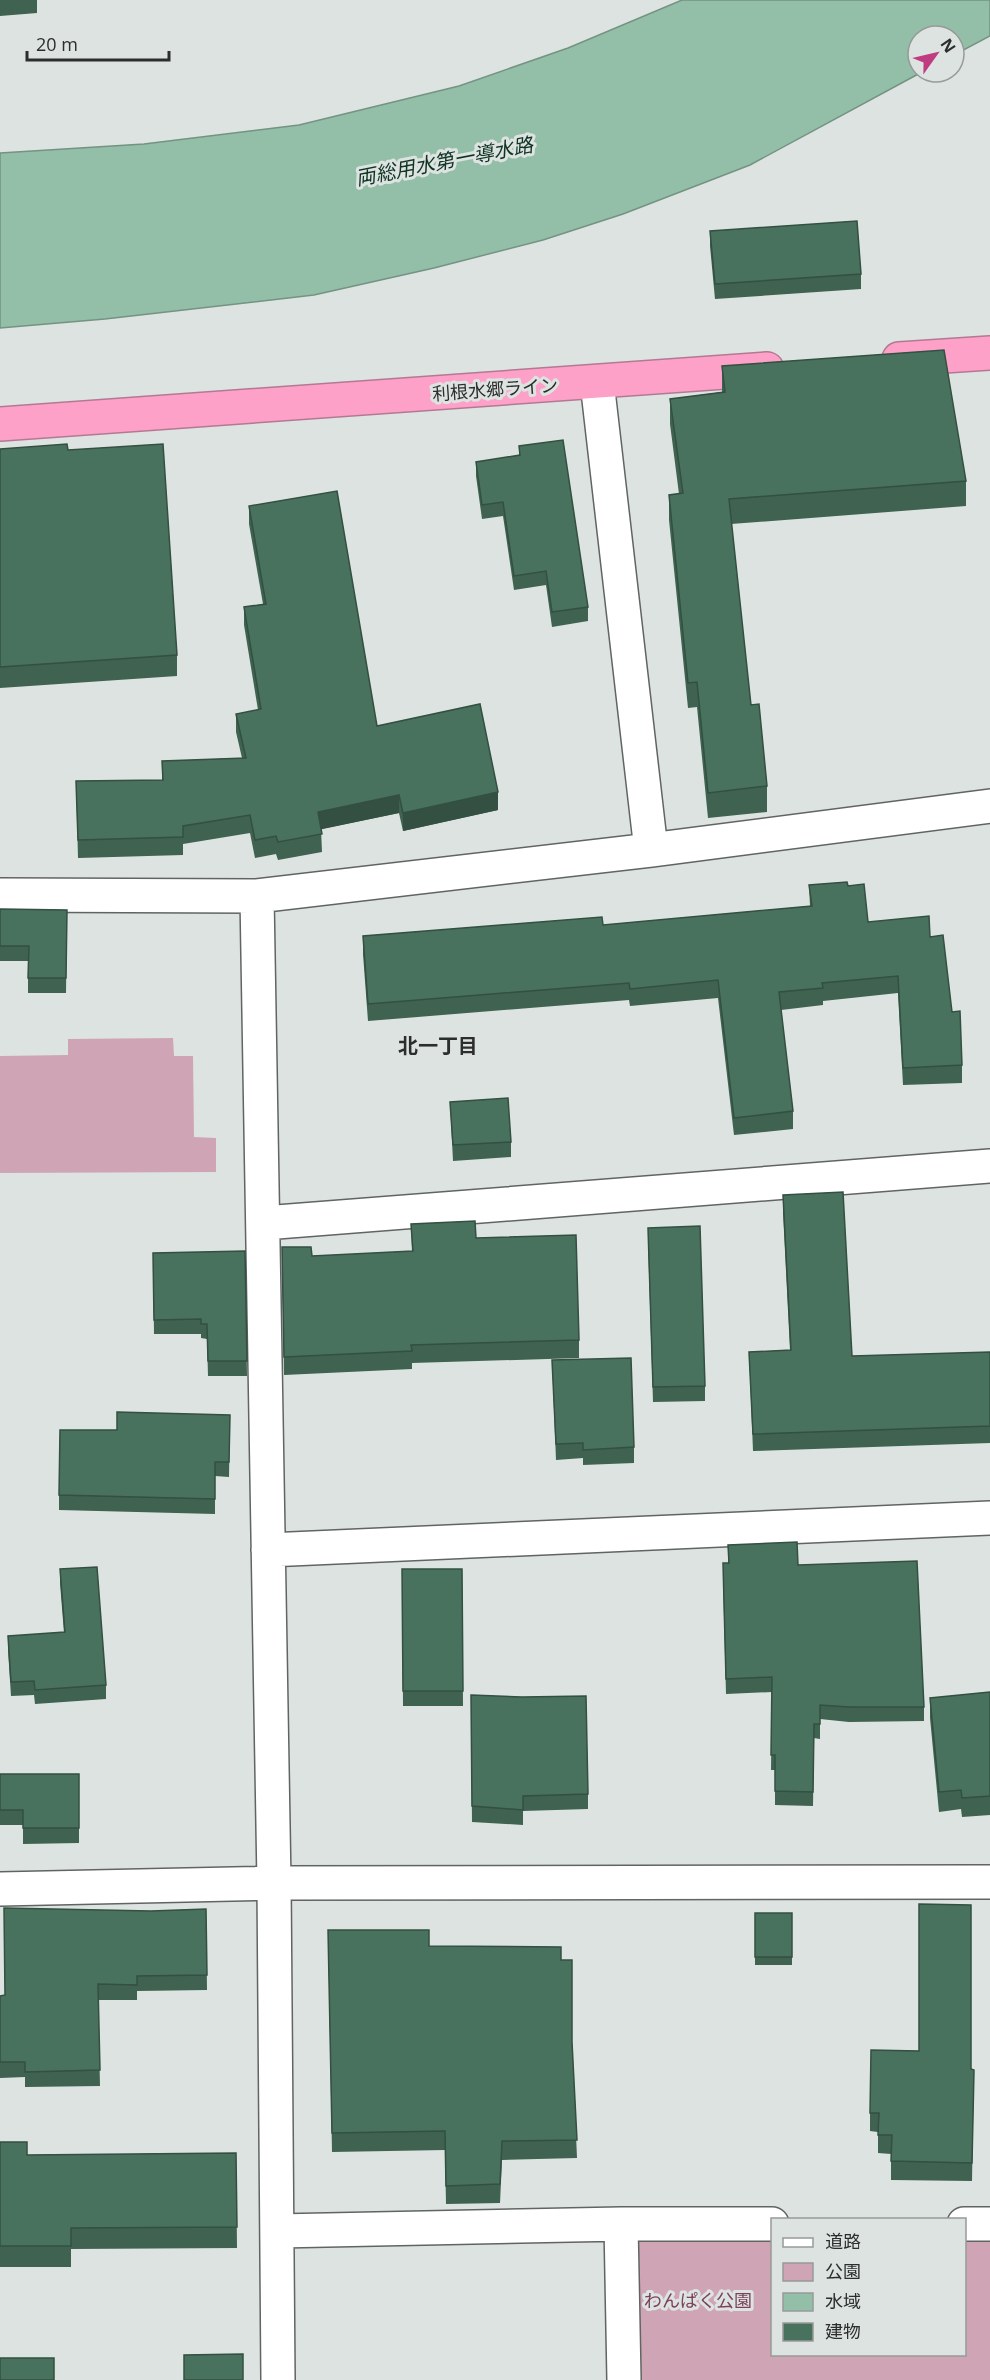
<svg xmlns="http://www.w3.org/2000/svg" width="990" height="2380" viewBox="0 0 990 2380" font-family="'Open Sans','Noto Sans JP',sans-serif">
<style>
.green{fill:#cfa5b5}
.water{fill:#93bea8;stroke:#749383;stroke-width:1.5}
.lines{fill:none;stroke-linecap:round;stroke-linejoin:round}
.street-casing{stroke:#606562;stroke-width:36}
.highway-casing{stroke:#b47992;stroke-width:36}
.street{stroke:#fff;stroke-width:33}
.highway{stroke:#fda1c9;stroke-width:33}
.wall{fill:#3f6251}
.shaded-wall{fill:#335042}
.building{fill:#49725e;stroke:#335042;stroke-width:1.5}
.labels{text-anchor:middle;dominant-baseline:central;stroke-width:6;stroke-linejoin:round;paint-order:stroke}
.street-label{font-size:18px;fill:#2c2e2d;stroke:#dde3e0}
.park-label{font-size:18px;fill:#7c425c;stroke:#dde3e0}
.water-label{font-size:20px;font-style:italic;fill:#0f3424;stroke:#dde3e0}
.neighbourhood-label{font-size:20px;font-weight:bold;fill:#2c2e2d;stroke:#dde3e0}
</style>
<rect width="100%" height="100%" fill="#dde3e0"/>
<path class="green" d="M173 1038 174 1056H193L194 1137 216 1138V1172L0 1173V1056L68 1055V1039Z
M621 2224H772V2354H964L965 2224H990V2380H624Z"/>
<path class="water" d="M682 0H990V36L954 55V36H918V72H922L750 165 623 214 543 240 434 268 314 295 105 319 0 328V153L144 144 299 125 459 86 568 48Z"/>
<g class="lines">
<defs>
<path id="street" d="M597 382 651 850
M0 895 257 896 651 850 990 806
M257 896 274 1883 278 2380
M264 1223 990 1166
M268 1550 990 1518
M0 1889 274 1883 990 1882
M621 2224 624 2380
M964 2224H990
M278 2231 621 2224H772"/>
<path id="highway" d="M899 359 990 353
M0 424 767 369"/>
</defs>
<use href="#street" class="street-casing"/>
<use href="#highway" class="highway-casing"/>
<use href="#street" class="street"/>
<use href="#highway" class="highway"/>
</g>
<path class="wall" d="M0 0H37V13L0 16Z
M710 231 861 274V289L715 299 710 246Z
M722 366 966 481V506L731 524 751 705 767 786V812L708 818 697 707 688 708 669 520V495L679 494 670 424V399L722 392Z
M519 446 588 607V621L552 627 546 585 514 590 503 516 482 519 476 476V462L519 456Z
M0 449 68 450 177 655V676L0 688Z
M249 506 377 726 498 810 403 831 399 813 321 829 322 852 278 860 276 854 255 858 250 833 183 844V855L78 858 76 781 162 780V761L242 758 236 732V714L258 710 244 625V607L263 604 249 524Z
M809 885 848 886 868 922 930 937 952 1012 962 1065V1083L903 1085 898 993 823 1001V1005L781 1010 793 1111V1129L734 1135 718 998 630 1006 629 1000 368 1021 363 954V936L603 925 810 906Z
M0 909 67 910 66 993H28V961H0Z
M450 1102 511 1142V1157L453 1161Z
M783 1195 852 1356 990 1352V1443L753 1451 749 1352 790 1350 783 1212Z
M411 1224 476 1238 579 1340V1358L412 1363V1369L284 1375 282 1247 312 1256 412 1252Z
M648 1242 705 1386V1401L653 1402Z
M245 1251 247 1376H208L207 1339 201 1338V1334H154L153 1253Z
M552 1360 634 1447V1463L583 1465V1458L556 1460Z
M230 1415 229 1477 215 1476V1514L59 1510V1495L117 1430Z
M728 1545 798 1565 924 1707V1721L849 1722 820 1719V1739L814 1738 813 1806 775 1805V1770H771L772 1692 726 1694 723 1578 728 1563Z
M60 1569 106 1685V1699L35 1704 34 1695 11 1696 8 1650V1636L64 1633 60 1583Z
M402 1569H462L463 1706H403Z
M990 1692V1815L962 1817 961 1809 939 1812 930 1718V1698Z
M471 1695 588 1794V1809L523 1811V1825L472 1822Z
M0 1774H79V1843L23 1844V1825H0Z
M206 1909 207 1990 137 1991V2000H98L100 2086 25 2087V2077L0 2078V1996L5 1995 151 1911Z
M755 1913H792V1965H755Z
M328 1930 429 1946 561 1960 572 2043 577 2158 502 2160 500 2203 446 2204 445 2150 332 2152Z
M971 2069 974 2070 972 2181 891 2180V2154L878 2153V2132L870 2131V2113Z
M0 2142 27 2155 236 2153 237 2248 71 2249V2267H0Z"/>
<path class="shaded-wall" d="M498 792V810L403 831V813Z
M399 795V813L318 830V812Z"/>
<path class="building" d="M857 221 861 274 715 284 710 231Z
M944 350 966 481 729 499 751 705 759 704 767 786 708 793 697 682 688 683 669 495 683 493 670 399 725 392 722 366Z
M563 440 588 607 552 612 546 571 514 576 503 502 482 505 476 462 520 455 519 446Z
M67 444 68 450 163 444 177 655 0 667V449Z
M337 491 377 726 480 704 498 792 403 813 399 795 318 812 322 834 278 842 276 836 255 840 250 815 183 826V837L78 840 76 781 163 780 162 761 246 758 236 714 261 709 244 607 266 604 249 506Z
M847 882 848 886 864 884 868 922 929 916 930 937 943 935 952 1012 960 1011 962 1065 903 1068 898 976 822 983 823 988 779 992 793 1111 734 1118 718 980 630 989 629 983 368 1004 363 936 602 917 603 925 812 906 809 885Z
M0 909 67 910 66 978H28L29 946H0Z
M508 1098 511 1142 453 1145 450 1102Z
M843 1192 852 1356 990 1352V1426L753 1434 749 1352 791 1350 783 1195Z
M475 1221 476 1238 576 1235 579 1340 411 1345 412 1351 284 1357 282 1247H311L312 1256 413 1251 411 1224Z
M700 1226 705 1386 653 1387 648 1228Z
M245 1251 247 1361H208L207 1324H201V1319L154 1320 153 1253Z
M631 1358 634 1447 583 1450V1443L556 1444 552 1360Z
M117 1412 230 1415 229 1462H215V1499L59 1495 60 1430H117Z
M797 1542 798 1565 917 1561 924 1707H849L820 1705V1724H814L813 1792 775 1791V1755H771L772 1677 726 1679 723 1563H729L728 1545Z
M97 1567 106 1685 35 1690 34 1681 11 1682 8 1636 65 1632 60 1569Z
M402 1569H462L463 1691H403Z
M990 1692V1796L962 1798 961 1790 939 1792 930 1698Z
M471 1695 522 1697 586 1696 588 1794 523 1796V1810L472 1806Z
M0 1774H79V1828H23V1810H0Z
M919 1904 971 1905V2069L974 2070 972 2163 891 2161 892 2135H878L879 2113H870L871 2050 919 2051Z
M4 1908 151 1911 206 1909 207 1975 137 1976V1985L98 1984 100 2070 25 2072V2062H0V1996L5 1995Z
M755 1913H792V1957H755Z
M328 1930H429V1946L561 1947V1960H572V2042L577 2140 502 2141 500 2184 446 2186 445 2131 332 2133Z
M0 2142H27V2155L236 2153 237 2227 71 2228V2246H0Z
M243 2354V2380H184V2355Z
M0 2358H54V2380H0Z"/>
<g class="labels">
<g class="street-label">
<text transform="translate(495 389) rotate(-4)">利根水郷ライン</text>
</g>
<g class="park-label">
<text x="698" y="2300">わんぱく公園</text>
</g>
<g class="water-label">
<text transform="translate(444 161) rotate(-11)">両総用水第一導水路</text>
</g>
<g class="neighbourhood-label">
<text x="438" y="1045">北一丁目</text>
</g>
</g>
<rect x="771" y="2218" width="195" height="138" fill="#dde3e0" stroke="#969b98" stroke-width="1.5"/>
<rect x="783" y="2238" width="30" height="9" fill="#ffffff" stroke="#969b98" stroke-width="1.5"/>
<text x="825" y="2248" font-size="18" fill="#2c2e2d">道路</text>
<rect x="783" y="2263" width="30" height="18" fill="#cfa5b5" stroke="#969b98" stroke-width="1.5"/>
<text x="825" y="2278" font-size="18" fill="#2c2e2d">公園</text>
<rect x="783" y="2293" width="30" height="18" fill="#93bea8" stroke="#969b98" stroke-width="1.5"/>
<text x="825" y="2308" font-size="18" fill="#2c2e2d">水域</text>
<rect x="783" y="2323" width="30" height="18" fill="#49725e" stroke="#969b98" stroke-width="1.5"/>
<text x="825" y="2338" font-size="18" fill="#2c2e2d">建物</text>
<g transform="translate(936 54) rotate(56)"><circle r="28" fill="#dde3e0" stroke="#969b98" stroke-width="1.5"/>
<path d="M0-4.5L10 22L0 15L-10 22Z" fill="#c03c80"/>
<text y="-9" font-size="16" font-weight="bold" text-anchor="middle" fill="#2c2e2d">N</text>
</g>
<path d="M27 51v9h142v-9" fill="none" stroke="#2c2e2d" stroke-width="3"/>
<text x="36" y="51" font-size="18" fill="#2c2e2d" stroke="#dde3e0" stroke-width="4.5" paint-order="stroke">20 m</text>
</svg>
